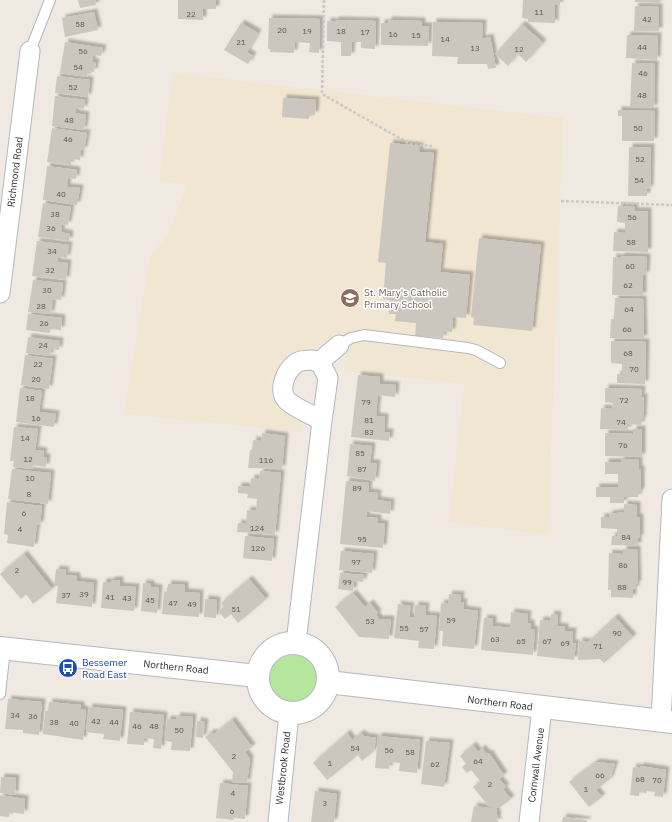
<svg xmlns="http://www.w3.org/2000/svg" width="672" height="822" viewBox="0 0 672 822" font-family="'IBM Plex Sans',sans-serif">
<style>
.education{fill:#f0e6d1}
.green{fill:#b6e59e}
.building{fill:#cbc7bf;filter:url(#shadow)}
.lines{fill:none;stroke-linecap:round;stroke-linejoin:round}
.service-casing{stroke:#b4b7c1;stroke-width:12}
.minor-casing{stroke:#b4b7c1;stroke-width:21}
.tertiary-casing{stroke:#b4b7c1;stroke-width:24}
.path{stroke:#c9c9c9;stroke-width:2.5;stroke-dasharray:3 2;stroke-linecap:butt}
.service{stroke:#fff;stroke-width:10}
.minor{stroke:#fff;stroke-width:19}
.tertiary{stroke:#fff;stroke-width:22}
.labels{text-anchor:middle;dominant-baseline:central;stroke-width:3;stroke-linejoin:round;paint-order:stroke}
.number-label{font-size:8px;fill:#555452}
.street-label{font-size:10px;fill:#2e2e2e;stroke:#fff}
.education-label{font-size:10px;fill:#785e54;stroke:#fff;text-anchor:start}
.transit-label{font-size:10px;fill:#164399;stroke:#fff;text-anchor:start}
</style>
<defs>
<filter id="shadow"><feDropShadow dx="3.5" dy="-3.5" stdDeviation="1" flood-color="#0004"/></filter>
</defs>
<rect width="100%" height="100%" fill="#efe9e1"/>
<path class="education" d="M173 73 563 118 548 535 449 522 464 384 344 371 345 353 333 338 285 360 274 372 271 380 272 396 276 403 301 424 303 432 124 414 149 258 168 235 187 185 159 181Z"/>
<path class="green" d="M269 679a24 24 0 1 1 48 0a24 24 0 1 1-48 0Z"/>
<path class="building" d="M78 0H95L96 5 80 8Z
M178 0H216V9H203V20L178 19Z
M523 0H560V5H555V23L528 22V19L522 18Z
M635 0H661L660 3 635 2Z
M635 6 659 7V31H634Z
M94 12 98 30 65 37 62 18Z
M269 18 320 19 319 53 309 52 310 43 295 42 294 53 270 52V49H268Z
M335 20 376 21 375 49 361 48V42H352L351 56H341V42L327 41V21L335 22Z
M388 20 422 21V26H429L428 46 381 45V23H388Z
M433 22 483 23 482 39 490 37 496 68 488 69 487 64H457L458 57 432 56Z
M241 23 258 33 247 52 253 56 248 64 224 50Z
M522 24 543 43 526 62 518 54 508 66 495 54Z
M627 35 658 36 657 60 626 58Z
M65 42 103 48 101 56 93 55 92 62H96L94 72 88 71 87 77 60 73Z
M632 63 655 64 654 108H630Z
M57 76 90 80 88 97 55 93Z
M55 96 85 100 84 109 76 108 75 113 86 115 84 130 52 126Z
M283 98 316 100 315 115 309 114V119L282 117Z
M618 110 655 111 654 141H622V116H618Z
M52 128 87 133 84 150H81L80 160 71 159V165L47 162Z
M390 143 420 146 419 152 434 153 425 242 443 244 440 272 470 275 466 318 453 317 452 332 444 331 443 338 415 336 416 323 395 321 396 314H389L390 300 383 299 386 263 378 262Z
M629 147H651L650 189H647V196H628Z
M47 166 77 170 76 179 68 178 67 187 80 188 77 205 43 200Z
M43 203 71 207 68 225 62 224 61 232 70 234 69 241 38 237Z
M618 206 635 207 634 211H648V252L613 251 614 232 625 233V223L617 222Z
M479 238 541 245 532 331 473 325 474 318 471 317Z
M37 241 69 245 67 258 58 257 57 262 68 263 66 280 32 276Z
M621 256 647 257 646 275H643V296L612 295 613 257 621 258Z
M33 280 63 283 61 300 53 299 51 314 28 312Z
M615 298 643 299 644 339 610 338 611 319H614Z
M28 314 62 318 61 330 50 329V333L26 330Z
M28 337 60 341 59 350 51 349 50 356 26 353Z
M611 341 646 342 645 384 617 383V374H622V364L611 363Z
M25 355 53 359 49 389 21 385Z
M358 375 380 377V384L396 385 395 397 378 395 376 416 385 417 384 432H390L389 441 351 437Z
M20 388 42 391 39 412 56 414 54 427 16 422Z
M605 388 642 389 641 397H644L643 419H642L641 425 628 424V430L600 429 601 408 612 409 613 403 605 402Z
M14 427 38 429 35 450 44 451 43 457H47L46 467 33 465 32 469 13 467 14 461H10Z
M633 429H642V457L605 456V433L633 434Z
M262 433 285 436 282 469 248 468 250 450H252L253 440 261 441Z
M350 444 372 446 370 463H377L375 481 347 476Z
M621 459 639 460V469H641V492H639L638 497H624V503H610V497H596V487H618V474H605V462H621Z
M12 469 51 473 48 504 8 499Z
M260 471 281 473 275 535 237 532 238 523 246 524 247 510 256 511 257 499 247 498 248 494 238 493V486L250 487 251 478 259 479Z
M346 481 369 483 368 492 378 493 377 500 391 502 390 514 367 511 366 517 378 518V523L385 524 383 548 340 544Z
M7 502 42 506 40 525H37L34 547 7 543 8 535 4 534Z
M624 504 637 505V517H640V538H638V546L611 545 612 536H617V529L601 528V517H609V514L624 512Z
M245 536 274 539 272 561 243 558Z
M623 549H637L638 584H636V589H633V598L611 597V590H608L609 553 623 554Z
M341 551 374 554 372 573 339 570Z
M24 554 52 589 33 604 26 594 21 599 0 574Z
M56 569 66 570 65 575 77 576V581L94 583 92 607 56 603 58 586H54Z
M340 573 364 575 363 582 354 581 353 591 338 589Z
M249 579 266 599 238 623 231 614 225 619 218 611 224 607 221 603Z
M111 580H120V586L136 587 134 611 101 608 103 582H111Z
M143 583 151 584V587L159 588 157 613 141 611Z
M168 584 185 585V592L200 593 199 617 162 614 164 591 167 592Z
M353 593 365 607 370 603 378 613 376 615 379 619H391L389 639 359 637 335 607Z
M449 594 461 595 460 602H464L463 609 478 611 474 649 442 646 443 631H439L441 603 448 604Z
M205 599 217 600 216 618 204 617Z
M398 604 411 606 409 617H414L415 605 426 606 425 615 437 616 434 649 418 648 419 641 394 638Z
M511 612 528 614 527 623H531V629L535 630 533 655 481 650 484 618 493 619V626L510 628Z
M551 614 558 615 557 626 565 627V631H573L572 643H576L574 660 537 656 540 620 550 621Z
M615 617 633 637 604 663 600 659 578 660 579 641 588 642Z
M8 699 42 702 39 735 23 733V730L5 729Z
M49 702 81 705V709L86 710 83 740 43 734 45 711H48Z
M89 707 123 710 120 741 103 739 104 734 86 732Z
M130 712 164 715 161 749 153 748 154 739 144 738V745L127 744Z
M177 716 193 717 190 751 171 750 172 742 165 741 167 719 176 720Z
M232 720 252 747 245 752 250 759 247 783 232 782 233 772 205 737 212 732 214 734Z
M197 721 205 722 203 738 196 737Z
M347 733 352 740 361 733 364 736 376 738 374 751 362 761 358 755 327 780 313 763Z
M378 736 420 740 417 773 399 771 400 763 390 762 389 769 375 768Z
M426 741 450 743 444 787 421 784Z
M473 745 478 752 482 748 487 754 489 753 504 775 499 779 506 787 503 789 511 799 499 808 489 807 473 787 480 781 471 770 467 773 462 767 466 764 460 756Z
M596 762 615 764 610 779 596 790 602 797 589 807 569 782Z
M640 766 666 770 663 797 654 796 655 792 647 791V793L639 792V796L630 795 633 767 640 768Z
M1 777 16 778 15 795 0 793Z
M220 783 248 786 245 819 234 818V820L216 818Z
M315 791 337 794 334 822H311Z
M0 795 25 799 24 814 10 812 9 817 0 816Z
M474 806 497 809 496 814H498L497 820 499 822H471Z
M563 817 587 820V822H562Z"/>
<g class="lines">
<defs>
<path id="service" d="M30 51 50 0
M339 345 351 338 364 335 468 348 476 350 500 363
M0 694 5 649"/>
<path id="minor" d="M0 293 30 51
M313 360 321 364 328 378 322 421C313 415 290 406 285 398 279 387 286 371 295 364 300 360 307 360 313 360Z
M321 364 325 357 339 345
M296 643 322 421
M661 721 672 499
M278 822 289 714
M529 822 542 708"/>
<path id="tertiary" d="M258 678a35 35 0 1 1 70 0a35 35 0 1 1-70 0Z
M0 648 257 676
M328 682 672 722"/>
</defs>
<use href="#service" class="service-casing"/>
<use href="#minor" class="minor-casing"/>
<use href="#tertiary" class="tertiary-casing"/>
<path class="path" d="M324 0 322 94 410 144 432 146
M561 201 672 205"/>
<use href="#service" class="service"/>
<use href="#minor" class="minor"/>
<use href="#tertiary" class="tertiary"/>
</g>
<defs>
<symbol id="school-disc" viewBox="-11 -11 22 22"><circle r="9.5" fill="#8d6e63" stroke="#fff"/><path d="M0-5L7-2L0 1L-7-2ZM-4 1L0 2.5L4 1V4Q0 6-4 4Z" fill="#fff"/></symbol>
<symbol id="bus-disc" viewBox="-11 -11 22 22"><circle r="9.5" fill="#1a4fb4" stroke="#fff"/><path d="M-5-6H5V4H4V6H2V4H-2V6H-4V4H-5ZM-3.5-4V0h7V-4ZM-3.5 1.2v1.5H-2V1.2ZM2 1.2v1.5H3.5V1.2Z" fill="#fff"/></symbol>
</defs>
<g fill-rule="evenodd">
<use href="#school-disc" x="339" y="287" width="22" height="22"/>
<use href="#bus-disc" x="57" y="657" width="22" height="22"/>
</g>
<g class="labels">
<g class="number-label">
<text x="539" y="12">11</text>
<text x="191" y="14">22</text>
<text x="647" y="19">42</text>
<text x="80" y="24">58</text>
<text x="282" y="30">20</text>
<text x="307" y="31">19</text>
<text x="341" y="31">18</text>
<text x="365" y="32">17</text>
<text x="393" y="34">16</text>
<text x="416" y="35">15</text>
<text x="445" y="39">14</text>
<text x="241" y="42">21</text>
<text x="642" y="47">44</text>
<text x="475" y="48">13</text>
<text x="519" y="49">12</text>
<text x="83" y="51">56</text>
<text x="78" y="67">54</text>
<text x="643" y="73">46</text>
<text x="73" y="87">52</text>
<text x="642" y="95">48</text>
<text x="69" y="120">48</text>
<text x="638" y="128">50</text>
<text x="68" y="139">46</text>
<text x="640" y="159">52</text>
<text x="639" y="180">54</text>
<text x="61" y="194">40</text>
<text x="55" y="214">38</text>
<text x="632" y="217">56</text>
<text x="51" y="228">36</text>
<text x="631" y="242">58</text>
<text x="52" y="251">34</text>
<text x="630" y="266">60</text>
<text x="50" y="270">32</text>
<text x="628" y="285">62</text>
<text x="47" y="290">30</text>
<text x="41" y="306">28</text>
<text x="629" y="309">64</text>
<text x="44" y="323">26</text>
<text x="627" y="329">66</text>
<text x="43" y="345">24</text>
<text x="628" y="353">68</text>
<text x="38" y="364">22</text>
<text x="634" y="369">70</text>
<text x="36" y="379">20</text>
<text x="30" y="398">18</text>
<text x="624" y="400">72</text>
<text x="366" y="402">79</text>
<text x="36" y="418">16</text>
<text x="369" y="420">81</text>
<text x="621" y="422">74</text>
<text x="369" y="432">83</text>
<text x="25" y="438">14</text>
<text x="623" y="445">76</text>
<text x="360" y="453">85</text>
<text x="28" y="459">12</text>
<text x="266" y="460">116</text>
<text x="362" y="469">87</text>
<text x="30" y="478">10</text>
<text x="357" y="488">89</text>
<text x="29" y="494">8</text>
<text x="24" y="513">6</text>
<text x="257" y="528">124</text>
<text x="20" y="529">4</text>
<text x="626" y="537">84</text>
<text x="362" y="539">95</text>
<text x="258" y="548">126</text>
<text x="356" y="562">97</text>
<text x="623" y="565">86</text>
<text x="17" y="570">2</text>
<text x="347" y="582">99</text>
<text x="622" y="587">88</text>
<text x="84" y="594">39</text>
<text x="66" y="595">37</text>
<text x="110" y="597">41</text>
<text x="127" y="598">43</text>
<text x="150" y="600">45</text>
<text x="173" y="603">47</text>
<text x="192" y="604">49</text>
<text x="236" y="609">51</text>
<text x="451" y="620">59</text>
<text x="370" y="621">53</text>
<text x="404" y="628">55</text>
<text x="424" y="629">57</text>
<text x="617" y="633">90</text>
<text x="495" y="639">63</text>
<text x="521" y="641">65</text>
<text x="547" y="641">67</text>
<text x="565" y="643">69</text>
<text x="598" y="646">71</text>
<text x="15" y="715">34</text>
<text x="33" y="716">36</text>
<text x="96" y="721">42</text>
<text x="54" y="722">38</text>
<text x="114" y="722">44</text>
<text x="74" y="723">40</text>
<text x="137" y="726">46</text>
<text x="154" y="726">48</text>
<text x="179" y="730">50</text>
<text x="355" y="748">54</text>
<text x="389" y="750">56</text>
<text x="410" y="752">58</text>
<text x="234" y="756">2</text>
<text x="478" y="761">64</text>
<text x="330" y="763">1</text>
<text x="435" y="764">62</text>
<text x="600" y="775">66</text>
<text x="640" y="779">68</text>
<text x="657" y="780">70</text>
<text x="490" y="784">2</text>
<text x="586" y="789">1</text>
<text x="233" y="793">4</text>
<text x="325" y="803">3</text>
<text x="232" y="811">6</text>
</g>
<g class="street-label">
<text transform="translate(15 172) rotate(-83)">Richmond Road</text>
<text transform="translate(176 667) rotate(6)">Northern Road</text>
<text transform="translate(500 703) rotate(7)">Northern Road</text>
<text transform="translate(536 765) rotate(-83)">Cornwall Avenue</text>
<text transform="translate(283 768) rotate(-84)">Westbrook Road</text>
</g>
<g class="education-label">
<text x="364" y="292">St. Mary's Catholic<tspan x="364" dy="12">Primary School</tspan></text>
</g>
<g class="transit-label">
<text x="82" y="662">Bessemer<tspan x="82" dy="12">Road East</tspan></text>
</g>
</g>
</svg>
